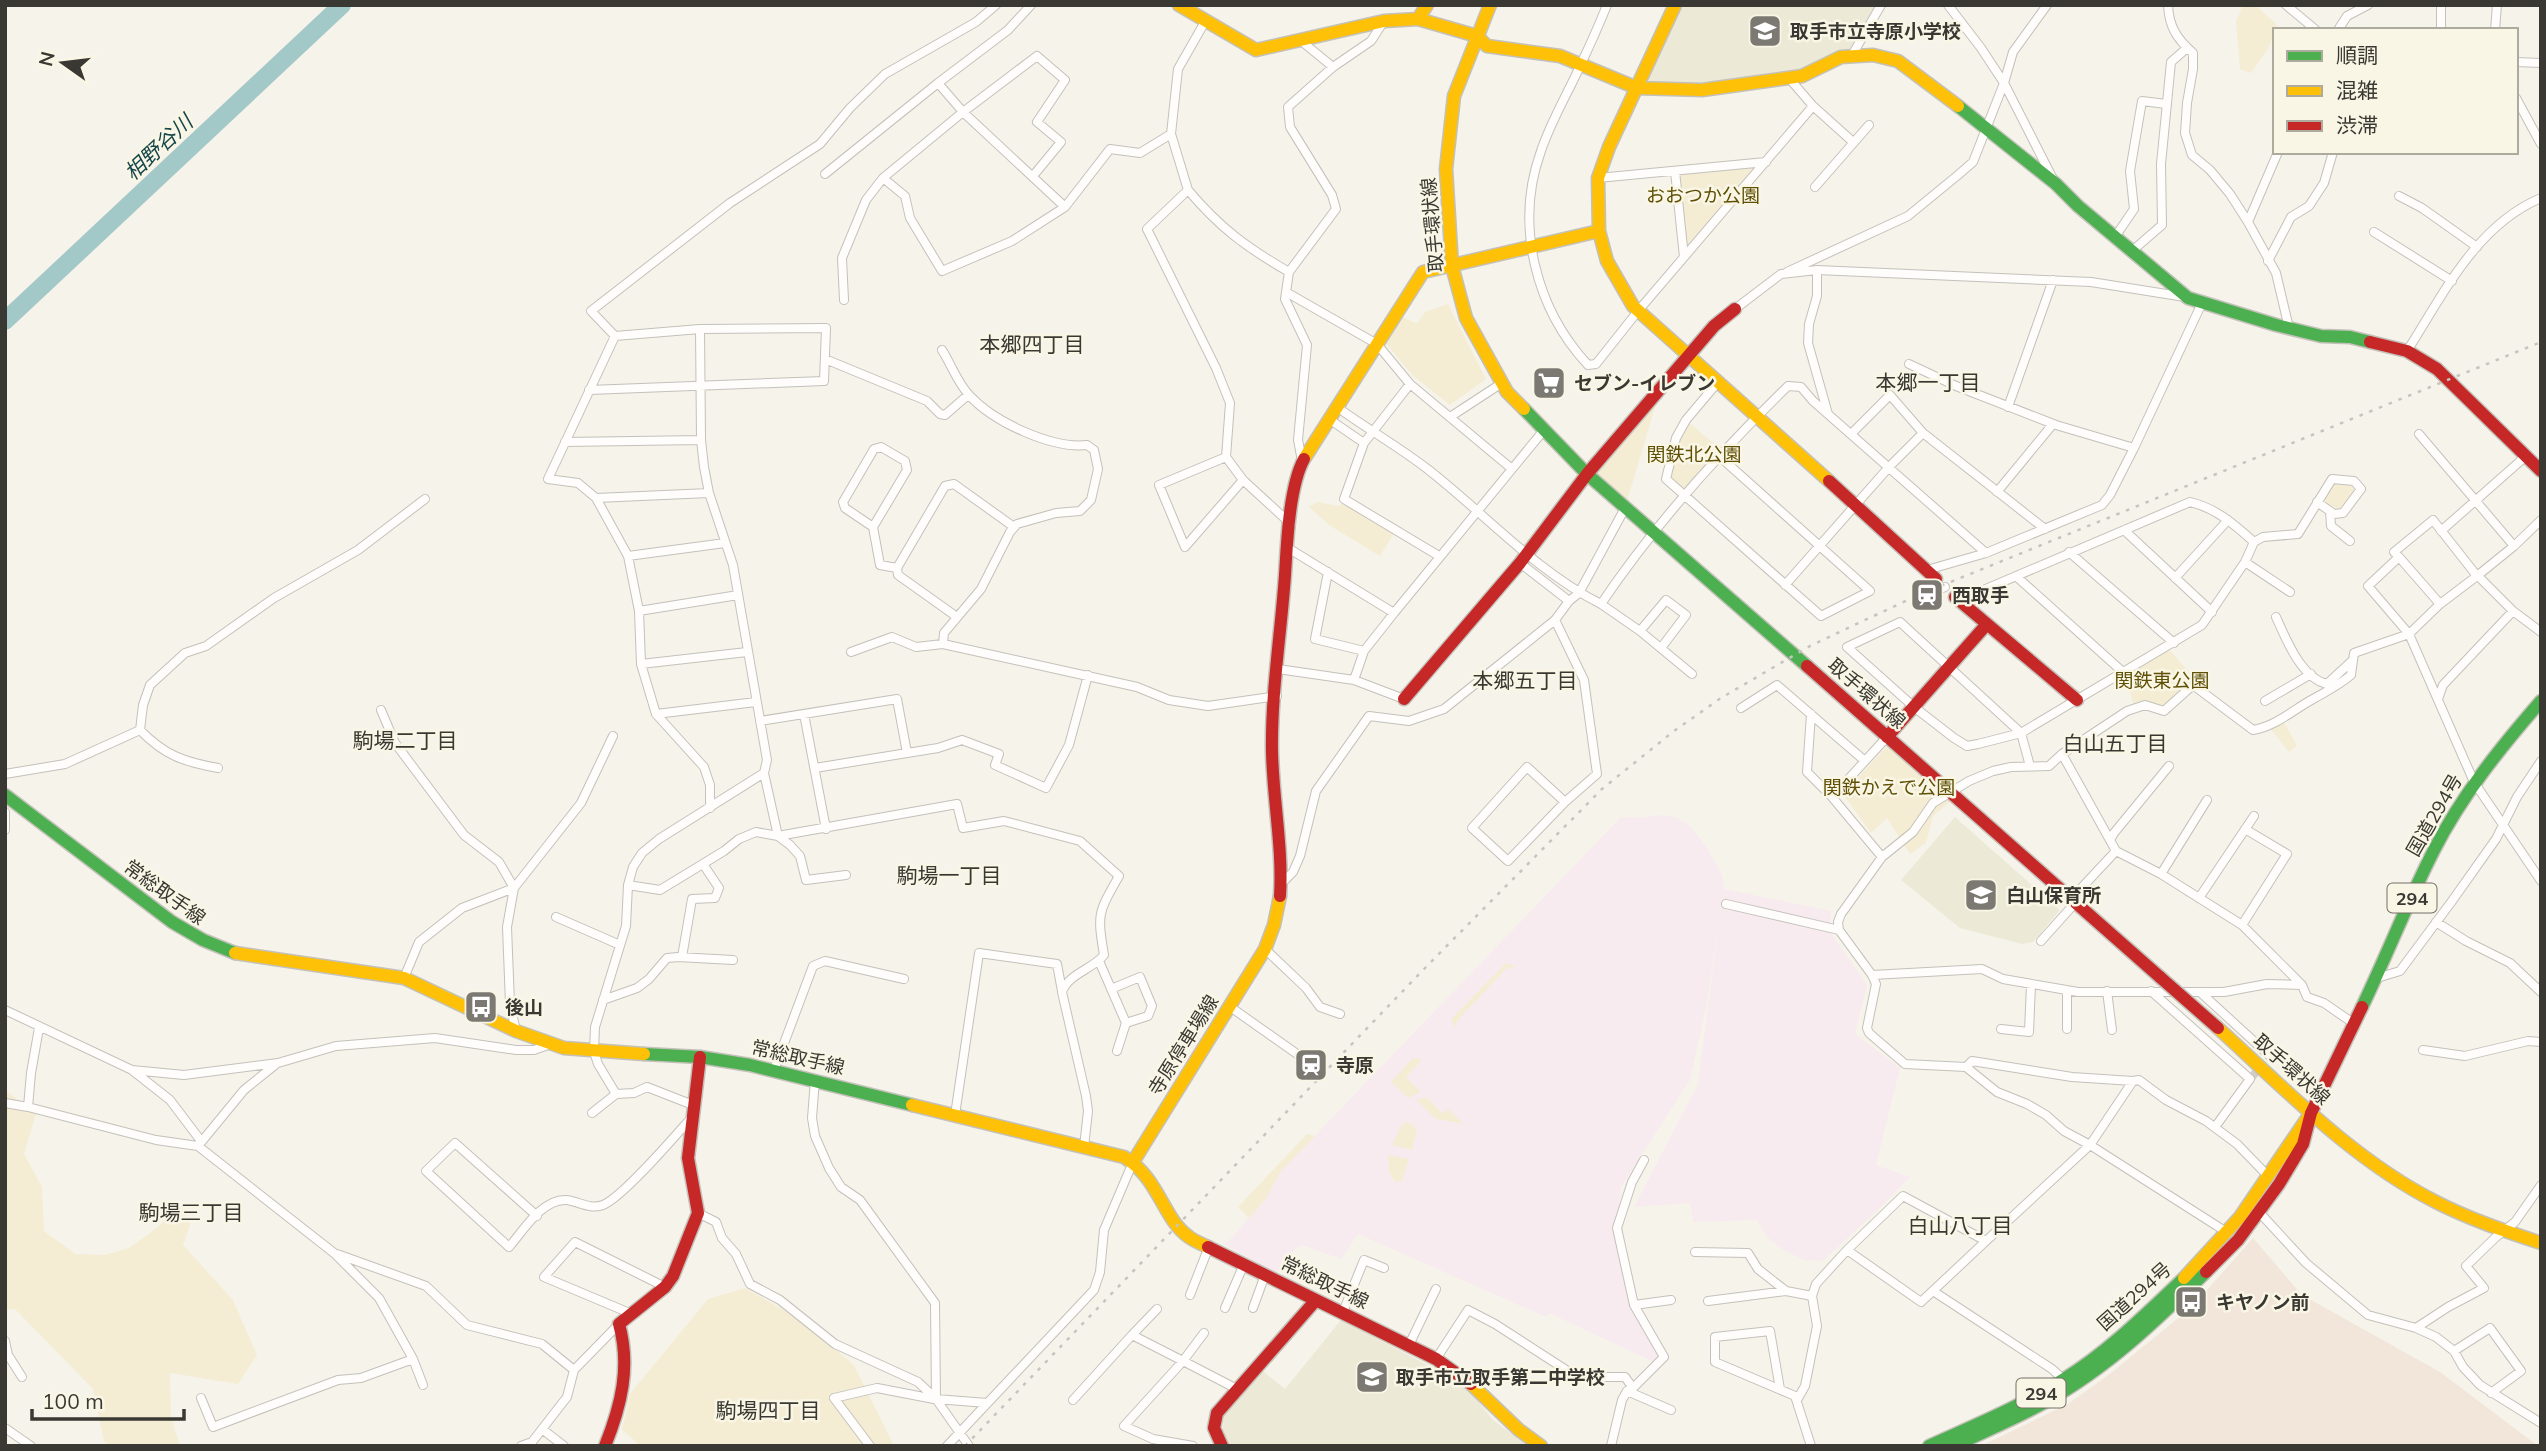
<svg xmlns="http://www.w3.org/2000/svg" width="2546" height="1451" viewBox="0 0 2546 1451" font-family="Mulish,'Noto Sans JP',sans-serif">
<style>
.commercial{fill:#f8ebf0}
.industrial{fill:#f1e6d9}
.built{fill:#ede9d7}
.green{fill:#f4edd4}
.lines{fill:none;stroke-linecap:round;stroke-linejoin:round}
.river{stroke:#a3c8c8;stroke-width:18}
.street-tunnel{stroke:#d0cec5;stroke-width:8;stroke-dasharray:8 4;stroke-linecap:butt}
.street-casing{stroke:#c3c1ba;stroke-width:10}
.fast-casing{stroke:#c3c1ba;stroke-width:15}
.slow-casing{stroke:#c3c1ba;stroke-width:15}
.jam-casing{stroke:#c3c1ba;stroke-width:15}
.street{stroke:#fefdfc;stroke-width:8}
.fast{stroke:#4caf50;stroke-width:12}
.slow{stroke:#ffc107;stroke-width:12}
.jam{stroke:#c62828;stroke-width:12}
.rail{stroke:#c5c4c1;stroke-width:2.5;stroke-dasharray:3.5 7;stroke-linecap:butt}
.jam-bridge-casing{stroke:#c3c1ba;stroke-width:15;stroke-linecap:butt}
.jam-bridge{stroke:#c62828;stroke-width:12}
.labels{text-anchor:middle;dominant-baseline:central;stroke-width:5;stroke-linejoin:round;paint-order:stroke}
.shield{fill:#faf6e6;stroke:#747168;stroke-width:2}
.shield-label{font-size:18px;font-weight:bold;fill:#3a3832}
.poi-label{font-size:19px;font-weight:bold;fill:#3a3832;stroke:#faf6e6;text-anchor:start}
.park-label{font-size:19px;fill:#5f5005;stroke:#faf6e6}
.street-label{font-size:19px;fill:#3a3832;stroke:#faf6e6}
.water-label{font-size:21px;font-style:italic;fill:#15474a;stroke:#faf6e6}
.neighbourhood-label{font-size:21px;fill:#3a3832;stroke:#faf6e6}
</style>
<rect width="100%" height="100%" fill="#f6f3ea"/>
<path class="commercial" d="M1658 815 1676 817 1688 824 1706 846 1722 875 1724 889 1831 911 1830 932 1867 985 1855 1034 1900 1068 1876 1165 1910 1177 1881 1207 1823 1261 1804 1260 1783 1250 1767 1237 1756 1220 1693 1222 1690 1203 1634 1207 1698 1084 1719 922 1706 1008 1690 1080 1621 1187 1616 1244 1628 1296 1659 1357 1654 1362 1549 1313 1546 1317 1358 1234 1341 1259 1301 1245 1285 1257 1277 1274 1225 1245 1266 1199 1281 1171 1621 817 1641 818Z"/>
<path class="industrial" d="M2253 1238 2302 1295 2440 1372 2538 1446H1981L2068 1404 2111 1373 2193 1306Z"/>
<path class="built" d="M1675 5H1881L1851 57 1802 76 1702 90 1637 88Z
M1955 817 2060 910 2033 942 2022 944 1960 928 1901 880Z
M1341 1320 1464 1384 1493 1420 1528 1446H1231L1222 1435 1225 1409 1260 1369 1285 1389Z"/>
<path class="green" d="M2243 5H2255L2277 25 2269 47 2251 73 2240 69 2236 21Z
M1766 162 1684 257 1675 171Z
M1448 304 1486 379 1450 405 1412 375 1385 342 1399 315 1417 324 1425 312Z
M1661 387 1625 508 1587 474Z
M1686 420 1723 451 1684 495 1666 479Z
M2334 484 2350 485 2354 490 2339 509 2326 504 2325 498Z
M1349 501 1396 530 1380 556 1329 525 1309 507 1317 502 1338 506Z
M2167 647 2202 687 2161 711 2135 709 2124 673Z
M2282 718 2297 746 2289 752 2269 727Z
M1887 746 1951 801 1933 816 1926 843 1910 854 1887 818 1871 833 1843 794Z
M1506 963 1515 966 1511 969 1508 967 1456 1022 1458 1024 1455 1027 1451 1019Z
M1413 1058 1422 1060 1406 1077 1421 1092 1408 1098 1391 1082Z
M5 1092H8L36 1114 24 1154 42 1187 44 1231 75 1254 105 1255 129 1248 149 1234 179 1208 191 1222 183 1245 233 1300 257 1355 238 1384 170 1373 171 1417 180 1446H109L104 1441 93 1389 15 1309 5 1310Z
M1426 1097 1442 1113 1448 1109 1464 1124 1436 1119 1416 1100Z
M1406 1122 1412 1124 1417 1130 1412 1150 1392 1145 1401 1126Z
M1307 1134 1315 1136 1281 1171 1266 1199 1249 1218 1238 1207Z
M1388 1155 1409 1159 1402 1181 1395 1182 1389 1172Z
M745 1288 796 1317 854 1365 894 1446H641L622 1430 630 1394 708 1299Z"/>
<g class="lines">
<path class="river" d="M5 321 342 5"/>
<path class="street-tunnel" d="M2252 1077 2270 1056"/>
<defs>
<path id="street" d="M1607 5C1599 25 1590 45 1581 64 1568 93 1551 121 1541 151 1514 225 1536 309 1588 365L1596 364 1638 311 1813 106
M2047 5 2013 52 2004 83 2053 179
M2168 5C2169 27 2177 39 2193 53V69L2187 103 2185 133 2192 155 2210 170 2230 194 2248 222 2276 273 2289 328
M2286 5 2316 30
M1206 20 1178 69 1171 134 1188 190 1147 229 1216 368 1230 403 1226 457 1243 480 1291 524
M2338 30 2347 16 2368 5
M2441 30V5
M2495 30 2497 5
M1300 40 1333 67
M1851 57 1881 5
M2516 62 2541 63
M1788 77 1813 106 1853 142
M938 83 963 112 1065 207
M2516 98 2541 144
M1675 171 1684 257
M825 174 938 83 1008 30 1031 5
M883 178 905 196 910 218 942 271 1012 241 1065 207 1110 149 1140 153 1171 134
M1598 178 1766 162
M1815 187 1869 125
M1188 190C1220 228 1246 247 1289 272
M2399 196 2422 208 2477 247
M2248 222 2278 152
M2374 232 2452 281
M2115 237 2134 209 2130 171 2142 101 2166 104
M2132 251 2162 225 2161 164 2171 62 2187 48
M2268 261 2291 217 2309 206 2324 183 2333 152
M1817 270V296L1809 324 1808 343 1828 414
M1787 272 1908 216 1958 175 1973 162 2004 83 1981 48 1948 5
M1286 292 1377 344 1410 384 1512 469
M844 300 842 258 866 200 883 178 963 112 1037 56 1065 80 1037 122 1061 142 1033 176
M1735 309 1781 274 1817 270 2091 282 2185 297
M615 336 548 479 578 483 596 498 628 556 639 611 641 664 656 714 704 767 710 785V808
M615 336 591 311 730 203 820 144 850 108 885 74 976 22 996 5
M942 350C951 364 958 384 970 396 994 422 1052 449 1087 445L1094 450 1098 469 1091 500 1080 511 1056 513 1017 524 1010 532 981 589 944 633 943 644
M2407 351C2443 295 2476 225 2541 198
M825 359 927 401 940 414 945 415 968 395
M1909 364 1956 386 2056 425 2134 448
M1718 382 1686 420 1676 438 1666 479 1821 616 1870 591 1719 456
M589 390 824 381 826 328 700 329 615 336
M1337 407C1367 429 1401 448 1430 471 1486 515 1537 572 1601 604 1655 524 1719 453 1788 386L1801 387 1813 401 1986 553
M2008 407 2053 280
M1450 417 1502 383
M1329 419 1364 443 1410 384
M1851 434 1890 395 1923 433
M2419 434 2514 546 2541 520
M565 442 701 440
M1364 443 1344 499 1439 556
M1226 457 1159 485 1185 547 1243 480
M1302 461 1298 440 1307 345 1285 299 1289 272 1336 209 1332 195 1290 127 1288 107 1333 67 1371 41 1384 21
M1997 492 2053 424
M596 498 709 493
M2330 511 2331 526 2350 541
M873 527 845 508 843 502 874 449 881 447 905 461 907 470 873 527 880 565 897 568
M2124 530 2212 612
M2441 531 2526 456
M1288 548 1394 613 1544 430
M2069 552 2174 643
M628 556 725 543
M2399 557 2440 604
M2245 562 2254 542
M1520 563 1569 601
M1927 570 1986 553 2102 505 2110 495 2134 448 2202 303
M1328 572 1315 639 1364 651 1394 613
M2477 576 2514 546
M2478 576 2513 611 2541 632
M2017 577 2124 673
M2175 578 2228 520
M1785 585 1889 467 1923 433 2045 529
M1938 590 1945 587
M1960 600 2190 502C2216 508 2235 525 2254 542L2263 537 2298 534 2332 479 2354 481 2361 489 2343 513 2334 514 2317 502
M1601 604 1640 631 1692 674
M639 611 738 595
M957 617 898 575 897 568 945 486 954 484 1014 527
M2276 617C2286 639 2301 678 2327 684L2353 660
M1555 620 1584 680 1597 774 1565 802 1508 861 1472 828 1527 767 1565 802
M1640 631 1666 600 1686 615 1661 648
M851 652 892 637 916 647 943 644 1137 687 1169 700 1208 706 1277 696
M641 664 747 652
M1278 669 1354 680 1404 699
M1354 680 1364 651
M2438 699 2443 685 2513 611
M2265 701 2311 674
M1741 708 1777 685 1865 761
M381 710 395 743 464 835 499 862 514 888 462 908 419 942 404 978
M656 714 756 702
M804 714 826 829
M1811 714 1807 772 1832 797
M760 721 897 699 907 753
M140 730C164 755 184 762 218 768
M1887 737 1832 797 1882 857 1841 914 1838 922 1839 930 1872 975 1876 984 1867 1028 1869 1033 1905 1064 1966 1067 1997 1092 2027 1104 2046 1115 2064 1131 2090 1145 2228 1233
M2030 766 2021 733 1900 622 1847 647 1914 707 1954 738 1967 746 1978 744 2021 733 2202 625 2245 562 2290 592
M815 768 938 748 962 740 999 754 995 765 1046 788 1069 745 1088 675
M764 773 778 836 957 804 963 828 1004 821 1080 841 1119 876C1098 913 1097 913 1104 955 1093 969 1068 974 1062 992L1086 1096 1088 1111 1084 1147
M5 774 65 764 140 730 143 705 150 685 185 653 206 646 274 598 358 550 425 499
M5 812V830
M2110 840 2114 833 2169 766
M2116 851 2062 754 2127 711 2145 705 2164 711 2193 685 2253 730C2276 726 2293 710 2313 699 2327 691 2338 686 2351 675L2354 653 2409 634 2440 604 2477 576 2433 520 2394 552 2399 557 2368 586 2409 634 2474 782 2541 881
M1882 857 1913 832 1933 803 1969 781 1993 771 2011 767 2049 766 2062 754
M2161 874 2207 800
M1281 884 1293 872 1300 856 1316 791 1369 716 1409 721 1444 709 1555 620 1569 601 1579 593 1625 508
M628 885 660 890 724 851 739 839 756 832 778 836 790 845 800 856 806 880 846 875
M2072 898 2116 851 2161 874 2242 925 2302 985
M2199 898 2254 816
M1726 904 1839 930
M556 917 620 945
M2436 922 2466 941 2510 963 2541 992
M2242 925 2287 854 2245 829
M2041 941 2076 902
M1265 949 1306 988 1320 1007 1340 1014
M682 957 692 899 715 898 719 888 703 864
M1099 961 1126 1023 1117 1051
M1872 975 1982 969 2003 979 2078 992H2224L2267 984 2302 985 2307 997 2324 1003 2353 1023
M2377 978 2400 971 2452 901 2496 839 2517 797 2541 761
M1111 989 1140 977 1152 1006 1148 1016 1126 1023
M2107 991 2112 1030
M2151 991 2250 1079 2215 1127
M2200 992 2270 1056
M603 1000 637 988 649 979 667 958 678 957 733 960
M1229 1006 1307 1061
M5 1010 132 1070 184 1075 278 1063 336 1046 435 1038 516 1050H534L551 1044
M2001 1029 2029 1032 2031 984
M2067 1029V990
M516 1031 510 1004 507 927 514 888 581 803 613 736
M2423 1050 2465 1056 2528 1041 2541 1042
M275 1065 244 1090 198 1146 334 1253 379 1298 413 1359 423 1385
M1966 1067 1972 1061 2072 1077 2133 1081 2090 1145 1986 1241
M132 1070 170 1100 201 1141
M774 1070 813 966 825 961 904 979
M815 1080 812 1118 815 1136 829 1168 841 1187 860 1200 935 1303 936 1399 969 1446
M2133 1081 2139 1080 2166 1100 2206 1121 2237 1144 2268 1176
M616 1094 598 1064 594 1052 595 1027 626 926 628 885 633 867 642 853 659 839 764 773 767 760 733 565 709 493 704 467 701 440 700 329
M5 1103 28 1107 156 1140 198 1146
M28 1107 31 1073 39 1028
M592 1113 616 1094 634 1093 647 1087 693 1105
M955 1115 979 953 1057 964 1062 991
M2259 1212 2306 1263 2368 1315 2416 1328 2436 1337 2454 1351 2463 1367 2480 1385 2541 1423
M698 1213 716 1222 722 1238 736 1254 750 1284 780 1300 835 1344 918 1382 936 1399 987 1403
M537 1216 455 1143 426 1171 509 1247C523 1231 542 1199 566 1200 578 1201 590 1210 603 1205 623 1197 675 1136 692 1117
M1695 1252 1748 1253 1758 1269 1786 1291
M337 1254 426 1286 467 1325 542 1344 574 1370
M1933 1291 2052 1369 2064 1380
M1190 1295 1208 1249
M1812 1296 1816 1284 1847 1250 1921 1302 1986 1241 1903 1196 1847 1250
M1708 1301 1786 1291 1812 1296 1817 1326 1805 1386 1797 1400
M1634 1305 1671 1300
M1225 1308 1244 1264
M1253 1308 1265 1275
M1157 1309 1132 1335 1183 1361 1204 1333
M1343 1312 1364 1260 1384 1268
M632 1314 544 1277 575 1242 665 1287
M2416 1328 2448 1307 2484 1288 2466 1266 2496 1237 2515 1222 2541 1185
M5 1341 8 1355 22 1377
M1409 1345 1436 1289
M2454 1351 2490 1328 2521 1371 2491 1393
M1436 1359 1468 1310 1495 1324 1577 1377H1625L1633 1388 1664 1357 1634 1305 1617 1228 1632 1182 1644 1160
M1780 1389 1770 1331 1715 1337V1362L1795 1396 1811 1446
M1629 1390 1627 1391 1671 1410
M201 1398 213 1427 338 1380 361 1378 413 1359
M1073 1400 1132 1335
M5 1428 31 1446
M542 1429 564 1446
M521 1446 532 1442 567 1397 574 1370 619 1324
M870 1446 834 1398 877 1388 934 1399
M947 1446 1094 1290 1100 1272 1104 1230 1133 1162
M1193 1446 1153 1439 1124 1426 1183 1361 1237 1389
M1611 1446 1622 1400 1627 1391"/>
<path id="fast" d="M1958 106 2056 184 2078 206 2188 298 2276 325 2321 336 2350 337 2370 342
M1524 409 1587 474 1807 666
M5 795 172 922 203 940 235 953
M2362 1007C2387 955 2408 901 2434 850 2462 795 2501 747 2541 701
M644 1054 700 1057 750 1065 912 1105
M1929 1446C1975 1425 2022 1406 2064 1379 2108 1352 2147 1313 2184 1278
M1954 1446C1985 1431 2017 1418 2047 1401 2107 1368 2157 1320 2206 1272"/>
<path id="slow" d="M1179 5 1256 50 1384 21 1418 19
M1427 5 1418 19 1477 36 1487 46 1560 56 1637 88 1702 90 1802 76 1841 57 1873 55 1898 61 1958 106
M1490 5 1454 96 1446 169 1452 266 1466 318 1507 392 1524 409
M1675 5 1609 147 1598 178 1599 231 1607 261 1633 306 1829 481
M1304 459 1423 272 1599 231
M235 953 404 978 516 1031 564 1048 644 1054
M2218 1028C2286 1090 2353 1160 2436 1202 2469 1219 2505 1231 2541 1243
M912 1105 1124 1157C1160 1179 1162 1218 1189 1237 1194 1241 1202 1244 1208 1247
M1133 1162 1265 949 1274 925 1280 896
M2184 1278 2240 1217 2308 1117
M1471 1384 1519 1430 1541 1446"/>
<path id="jam" d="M2370 342 2407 351 2437 369 2541 471
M1829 481 1936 579
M1955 597 2077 700
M1807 666 2161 978
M1404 699 1520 563 1587 474 1714 326 1735 309
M1887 737 1987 624
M1280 896C1283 848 1273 800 1272 752 1271 693 1281 633 1285 575 1287 543 1289 487 1304 459
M1208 1247 1436 1359 1471 1384
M2206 1272 2238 1240 2279 1184 2303 1144 2311 1113 2362 1007
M605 1446C621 1406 631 1367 619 1324L665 1287 673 1276 698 1213 688 1158 700 1057
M1222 1446 1214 1428 1217 1413 1316 1300"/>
</defs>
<use href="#street" class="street-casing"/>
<use href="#fast" class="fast-casing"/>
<use href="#slow" class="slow-casing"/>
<use href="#jam" class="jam-casing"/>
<use href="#street" class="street"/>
<use href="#fast" class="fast"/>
<use href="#slow" class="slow"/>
<use href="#jam" class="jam"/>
<path class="rail" d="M965 1446 1425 968 1602 789 1674 731 1721 698 1810 646 1916 596 2541 342"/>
<defs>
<path id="jam-bridge" d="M2161 978 2218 1028"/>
</defs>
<use href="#jam-bridge" class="jam-bridge-casing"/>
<use href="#jam-bridge" class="jam-bridge"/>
</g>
<defs>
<symbol id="school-square" viewBox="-11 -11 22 22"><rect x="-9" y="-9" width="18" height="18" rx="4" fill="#7c7972" stroke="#faf6e6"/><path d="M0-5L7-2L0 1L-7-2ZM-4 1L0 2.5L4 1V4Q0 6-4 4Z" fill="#fff"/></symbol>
<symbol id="supermarket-square" viewBox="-11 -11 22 22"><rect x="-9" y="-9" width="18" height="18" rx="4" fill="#7c7972" stroke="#faf6e6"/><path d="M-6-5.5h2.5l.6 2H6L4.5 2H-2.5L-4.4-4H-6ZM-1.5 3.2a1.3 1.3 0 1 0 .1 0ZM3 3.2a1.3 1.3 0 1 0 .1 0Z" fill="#fff"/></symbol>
<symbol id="station-square" viewBox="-11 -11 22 22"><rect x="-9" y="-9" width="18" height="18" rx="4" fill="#7c7972" stroke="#faf6e6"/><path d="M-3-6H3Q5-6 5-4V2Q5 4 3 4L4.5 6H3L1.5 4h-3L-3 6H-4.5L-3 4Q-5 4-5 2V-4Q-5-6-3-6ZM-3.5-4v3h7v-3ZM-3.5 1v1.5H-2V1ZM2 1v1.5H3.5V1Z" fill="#fff"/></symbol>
<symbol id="bus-square" viewBox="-11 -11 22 22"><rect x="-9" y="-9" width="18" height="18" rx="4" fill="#7c7972" stroke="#faf6e6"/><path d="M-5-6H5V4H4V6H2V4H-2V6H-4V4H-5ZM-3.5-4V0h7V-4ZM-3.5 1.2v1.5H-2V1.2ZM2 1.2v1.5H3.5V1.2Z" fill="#fff"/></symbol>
</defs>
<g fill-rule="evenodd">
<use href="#school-square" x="1746" y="12" width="38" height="38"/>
<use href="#supermarket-square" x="1530" y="364" width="38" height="38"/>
<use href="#station-square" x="1908" y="576" width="38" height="38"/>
<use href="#school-square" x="1962" y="876" width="38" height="38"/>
<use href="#bus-square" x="462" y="988" width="38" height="38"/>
<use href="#station-square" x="1292" y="1046" width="38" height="38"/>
<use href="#bus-square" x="2172" y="1283" width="38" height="38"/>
<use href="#school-square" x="1353" y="1358" width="38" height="38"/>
</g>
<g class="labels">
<g class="shield">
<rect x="2387.5" y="883.5" width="49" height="29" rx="5"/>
<rect x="2016.5" y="1378.5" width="49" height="29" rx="5"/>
</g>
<g class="shield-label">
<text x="2412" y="898">294</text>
<text x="2041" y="1393">294</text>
</g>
<g class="poi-label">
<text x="1790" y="31">取手市立寺原小学校</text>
<text x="1574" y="383">セブン-イレブン</text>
<text x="1952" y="595">西取手</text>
<text x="2006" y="895">白山保育所</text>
<text x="505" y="1007">後山</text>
<text x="1336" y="1065">寺原</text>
<text x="2216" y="1302">キヤノン前</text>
<text x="1396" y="1377">取手市立取手第二中学校</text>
</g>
<g class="park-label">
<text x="1703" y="195">おおつか公園</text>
<text x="1694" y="454">関鉄北公園</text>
<text x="2162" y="680">関鉄東公園</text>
<text x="1889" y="787">関鉄かえで公園</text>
</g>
<g class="street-label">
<text transform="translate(1432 225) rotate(-95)">取手環状線</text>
<text transform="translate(1867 693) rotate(41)">取手環状線</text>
<text transform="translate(2434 815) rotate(-60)">国道294号</text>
<text transform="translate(165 892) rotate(36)">常総取手線</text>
<text transform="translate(1183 1045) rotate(-58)">寺原停車場線</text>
<text transform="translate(798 1057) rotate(13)">常総取手線</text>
<text transform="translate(2292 1069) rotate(42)">取手環状線</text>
<text transform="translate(1325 1282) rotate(26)">常総取手線</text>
<text transform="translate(2134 1296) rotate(-42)">国道294号</text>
</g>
<g class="water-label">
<text transform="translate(158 147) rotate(-43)">相野谷川</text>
</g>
<g class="neighbourhood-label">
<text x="1032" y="344">本郷四丁目</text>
<text x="1928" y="382">本郷一丁目</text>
<text x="1525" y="680">本郷五丁目</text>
<text x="405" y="740">駒場二丁目</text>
<text x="2115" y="743">白山五丁目</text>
<text x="949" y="875">駒場一丁目</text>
<text x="191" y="1212">駒場三丁目</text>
<text x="1960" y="1225">白山八丁目</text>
<text x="768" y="1410">駒場四丁目</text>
</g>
</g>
<rect width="2546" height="1451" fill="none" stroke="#3a3832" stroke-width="14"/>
<rect x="2273" y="28" width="245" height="126" fill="#faf6e6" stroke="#adaa9e" stroke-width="2"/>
<rect x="2287" y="51" width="35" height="10" fill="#4caf50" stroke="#adaa9e" stroke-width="2"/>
<text x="2336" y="63" font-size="21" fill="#3a3832">順調</text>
<rect x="2287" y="86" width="35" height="10" fill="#ffc107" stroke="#adaa9e" stroke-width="2"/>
<text x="2336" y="98" font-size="21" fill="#3a3832">混雑</text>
<rect x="2287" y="121" width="35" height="10" fill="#c62828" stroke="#adaa9e" stroke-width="2"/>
<text x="2336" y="133" font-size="21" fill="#3a3832">渋滞</text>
<g transform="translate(63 63) rotate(284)" stroke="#faf6e6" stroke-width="5" paint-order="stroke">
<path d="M0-5L12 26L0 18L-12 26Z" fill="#3a3832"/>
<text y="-10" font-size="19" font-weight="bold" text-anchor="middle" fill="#3a3832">N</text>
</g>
<path d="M32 1409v10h152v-10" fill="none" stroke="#3a3832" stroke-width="3.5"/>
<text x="42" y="1409" font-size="21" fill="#3a3832" stroke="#faf6e6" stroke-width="5" paint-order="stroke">100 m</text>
</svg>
